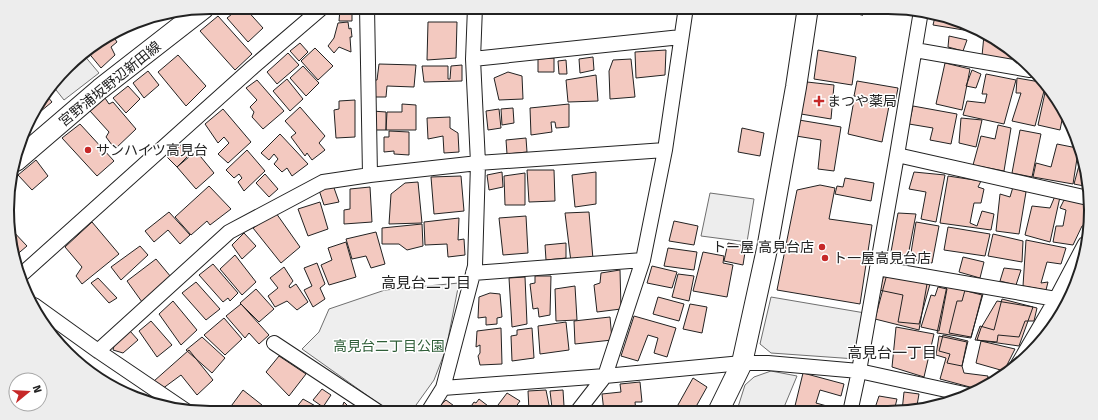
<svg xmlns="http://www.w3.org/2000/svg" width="1098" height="420" viewBox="0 0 1098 420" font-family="'Fira Sans','Noto Sans JP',sans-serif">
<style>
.green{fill:#eee;stroke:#6f6f6f}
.parking{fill:#ededed;stroke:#6f6f6f}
.building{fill:#f3c9c0;stroke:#222}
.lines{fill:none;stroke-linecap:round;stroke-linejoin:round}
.street-casing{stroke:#222;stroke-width:16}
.secondary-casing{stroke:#222;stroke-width:22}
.street{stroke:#fff;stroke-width:14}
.secondary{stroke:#fff;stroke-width:20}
.poi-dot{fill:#c62828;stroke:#fff;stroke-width:1.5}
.labels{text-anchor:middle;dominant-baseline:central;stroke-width:3;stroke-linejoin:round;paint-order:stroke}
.street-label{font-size:14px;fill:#222;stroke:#fff}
.poi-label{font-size:14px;fill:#222;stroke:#fff;text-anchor:start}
.park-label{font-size:14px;fill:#2f5e38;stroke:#fff}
.neighbourhood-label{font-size:15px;fill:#222;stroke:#fff}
.rim{fill:none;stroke:#222;stroke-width:2}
</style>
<rect width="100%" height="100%" fill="#fff"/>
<path class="green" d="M459 283 446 349 434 380 411 412 392 413 302 349 319 332 329 309 385 290Z"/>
<path class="parking" d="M83 54 99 73 64 100 53 86 76 57Z
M710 193 754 199 747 242 701 236Z
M771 297 865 313 856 359 771 353 760 344Z
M771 371 797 376 782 412H750L738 407 745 385 754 377Z"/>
<path class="building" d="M241 7H244L263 28 248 42 227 18Z
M382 7H408V12L382 14Z
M425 7H445V13L439 14 433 9H425Z
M830 7H865L863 15 830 10Z
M830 7H865L863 15 830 10Z
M352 8V21H339L340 9Z
M936 13 941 14 976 32 933 25Z
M218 16 252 54 235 70 200 31Z
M348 22 349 29 351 28 352 37H350L351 52 339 47 334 53 328 46 334 38 338 23Z
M428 22H457L456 58 427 60Z
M984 35 1012 49 1014 52 1010 61 982 56Z
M113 36 117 42 111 47 115 55 101 68 87 51Z
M949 36 967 40 963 51 948 47Z
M300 43 308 52 299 61 290 51Z
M315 48 333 66 318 80 301 61Z
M666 50 665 75 636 78 635 52Z
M818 50 856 57 852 85 814 79Z
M288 53 299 65 277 84 267 72Z
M178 55 206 86 186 106 158 72Z
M593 57 594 70 580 73 579 59Z
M554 58V72H538V59Z
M631 59 635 97 610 99 609 71 613 60Z
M566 60 567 74H559L558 61Z
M945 63 970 69 962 110 936 104Z
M379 64 416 65 414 87 387 86 386 97H372L371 80H377Z
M462 65V81L424 82 422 66H448V79H450L451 66Z
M303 66 319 83 306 96 290 78Z
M972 70 981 74 976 88 966 86Z
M148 71 159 85 144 98 133 83Z
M508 72 522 76 523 99 499 100 494 78Z
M986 74 1016 80 1004 124 963 115 967 101 985 103 987 94H982Z
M596 75 598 101 568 102 566 80Z
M1017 78 1040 82 1045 87 1035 126 1012 121 1021 93H1016Z
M287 79 303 99 290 111 273 91Z
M257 80 284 111 263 129 252 117 254 112 250 107 257 100 246 88Z
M857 81 898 88 895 103 854 96Z
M807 82 834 85 831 119 801 114Z
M128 86 140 99 126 113 113 98Z
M1046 88 1064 110 1060 130 1038 125Z
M50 89 53 92 47 96 52 102 35 116 33 113 34 109Z
M105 98 109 104 113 102 136 129 115 149 106 137 109 132 90 111Z
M355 100V137L336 138 334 110 339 109V101Z
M854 100 889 106 882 142 848 134Z
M402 104 416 105V130H386L387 112H402Z
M569 104V127L556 128 555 122H551L552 132 531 135 530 108Z
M913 106 957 114 951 144 930 140 933 128 909 124Z
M300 107 325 136 319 143 325 150 312 160 307 153 305 156 291 137 296 133 285 121Z
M513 108 514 123 502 125 501 109Z
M223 109 251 142 228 163 218 154 229 143 224 137 218 143 205 124Z
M499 109 501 128 488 130 486 111Z
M372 111 386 112V130H371Z
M450 117V128L458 133 459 152 444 153 443 136 428 139 427 118Z
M961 118 982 120 976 147 959 143Z
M799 120 841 127 834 171 818 169 821 140 796 136Z
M80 124 114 161 97 176 62 138Z
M998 125 1011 128 1004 171 973 165 981 136 995 139Z
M742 128 764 133 760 156 738 152Z
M1020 130 1041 134 1032 177 1012 173Z
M389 131 409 132V155L394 154V151L384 152V137H389Z
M280 134 308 164 292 176 287 168 282 172 274 164 278 159 274 154 269 160 261 153Z
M526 138 527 152 507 154 506 140Z
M182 144 190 154 177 167 167 157Z
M1057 144 1077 148 1078 152 1073 184 1033 177 1036 163 1051 167Z
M247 150 265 171 244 191 238 182 242 178 239 174 234 178 226 170Z
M196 151 214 173 196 189 177 167Z
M1081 158 1089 184V187L1074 184Z
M36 160 48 176 32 190 18 175Z
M527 170H554L555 201 529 202Z
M502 172 503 187 489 190 487 175Z
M596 172V204L575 207 572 175Z
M914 172 945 175 936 222 921 219 926 192 909 189Z
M525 173V205H505L504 176Z
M265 174 278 189 269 197 256 183Z
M461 176 464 211 434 214 431 177Z
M948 176 981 181 978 187 984 189 981 203H974L970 223 977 226 982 211 994 214 991 230 940 223Z
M845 178 874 183 871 201 835 194 837 186 843 187Z
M418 182 422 223 389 224 391 194 405 183Z
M333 185 339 202 324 205 319 190Z
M820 185 835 188 829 219 872 225 860 304 777 290 797 190Z
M209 186 231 209 210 225 207 221 191 235 175 217Z
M370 187 372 222 344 224V210L350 209V189Z
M1013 187 1026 192 1019 234 996 231 1000 194 1010 197Z
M1055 196 1060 197 1050 242 1025 235 1032 206 1050 208Z
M1064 200 1088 203 1087 222 1086 225 1082 226 1073 245 1053 242 1056 226H1063L1066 210 1060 208Z
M320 202 328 229 308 236 298 209Z
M169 212 190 235 180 244 168 230 154 242 145 231Z
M589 212 593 259 571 262 565 213Z
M276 213 300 247 281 263 253 228Z
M898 213 916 214 908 256 891 252Z
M526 216 528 253 503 255 499 218Z
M459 218 458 240 464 239 465 255 448 257 447 244 425 245 424 222Z
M674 221 698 226 694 245 669 241Z
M92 222 119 254 82 284 76 276 82 267 65 247Z
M916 222 939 226 932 263 910 259Z
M422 224 423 246 407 250 399 244H382V228Z
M948 227 990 234 985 256 944 250Z
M10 228 27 246 14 257 11 250Z
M376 232 385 264 371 268 366 256 352 259 346 239Z
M244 233 256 246 242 259 232 245Z
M993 234 1023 241 1022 262 988 256Z
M1026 240 1066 248 1061 264 1047 262 1041 283 1048 282 1046 290 1023 286Z
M346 242 356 277 329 285 321 265 332 260 328 248Z
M566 243V258L546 260 545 245Z
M728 243 746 246 743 265 724 261Z
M140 246 148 255 121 280 111 267Z
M668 248 697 252 694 270 664 266Z
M703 252 724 256 723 263 733 265 727 297 693 291Z
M235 255 256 282 242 295 220 269Z
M963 257 984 262 980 278 959 272Z
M156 259 171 277 142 302 127 281Z
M317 263 325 284 320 288 325 299 313 307 304 290 312 286 304 268Z
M213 264 238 293 230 301 228 298 223 302 199 275Z
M652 266 677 272 672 288 647 283Z
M284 267 293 281 289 286 290 288 296 284 308 302 297 310 287 301 275 307 268 296 278 288 270 278Z
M1004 268 1021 270 1016 285 1000 281Z
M620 270 621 309 597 312 594 285 600 283 601 273Z
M678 274 694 276 689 301 672 297Z
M887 274 927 284 919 330 875 319Z
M884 275 930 284 919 324 898 322 903 295 879 290Z
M535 276H551L550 315 539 317 538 308 533 309 530 284 535 283Z
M525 277 527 324 512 327 509 278Z
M98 278 117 298 109 303 91 283Z
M196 282 220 309 206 320 182 293Z
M575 286 577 320 556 321 555 289Z
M947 286 982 295 971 338 937 333Z
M938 287 947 289 939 331 921 327 931 295 935 296Z
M256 289 274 309 259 322 240 303Z
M965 290 983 294 971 337 949 333 957 301H962Z
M490 293 500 294 502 317 497 318V324L486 325V317L478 318 479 297Z
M658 297 684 304 679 321 653 314Z
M1002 299 1037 308 1034 321H1025L1019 337 998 335 997 342 975 340 980 326 994 330Z
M173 301 197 330 181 345 159 314Z
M997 301 1033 307 1019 346 977 340 981 328Z
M241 304 269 335 259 344 249 333 245 338 226 316Z
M690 304 707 307 702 333 683 329Z
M634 316 676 328 667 357 654 353 658 338 648 335 638 361 621 356Z
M610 317 612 340 575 344 574 321Z
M224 318 242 339 225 355 204 335Z
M1051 318 1057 322 1043 339 1040 338Z
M1052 319 1057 323 1043 339 1041 338Z
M151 321 172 345 157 357 139 331Z
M566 322 569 350 540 354 538 326Z
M896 327 934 334 924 377 892 367Z
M501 328 502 364 480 365 478 356 480 353V345L476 347 477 331Z
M532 328 534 358 512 361 511 336 517 335V330Z
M130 331 138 340 123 353 113 350 115 342Z
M943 335 968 341 962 366 947 363 950 354 939 351Z
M939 336 967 342 962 366 964 373 988 376 987 386 981 390 940 379 946 358 936 355Z
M202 337 225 358 212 373 186 350Z
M981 341 1015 349 1004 371 976 363Z
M189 350 213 380 197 395 181 375 162 389 154 381Z
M279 356 306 374 289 396 266 372Z
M803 373 844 384 841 396 820 390 816 403 834 408V411L799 412 794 410Z
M693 378 707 387 693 412H674Z
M640 382 642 402H635L636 412H604L602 394 621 392 620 384Z
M322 389 331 395 323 407 313 400Z
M243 390 262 405 256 413H226Z
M546 390 549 405 548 412H527L529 411 528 391Z
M563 390 564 406 561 411 552 408 550 391Z
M904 392 919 394 916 411H902Z
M507 393 520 401 512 412H501L495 409Z
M879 396 897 399 894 411H874Z
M303 399 319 408 316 413H292Z
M479 399 492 409 490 412H467L474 402 476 403Z
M446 400 461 411V412H434L436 409Z
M344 402 355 413H331L336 407 341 410Z"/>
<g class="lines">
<defs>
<path id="street" d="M367 7 370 175
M915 50 1030 70
M473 59 681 37
M897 155 1088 198
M877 268 1056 299
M473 273 643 260
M21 275 253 67 323 7
M34 305 98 351 185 410
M274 343 380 413
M98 351 229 232 323 182 370 175 478 163 665 150
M1017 366 1056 299 1085 244
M443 388 605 376 742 363H768L859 371 969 395
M849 411 851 408 859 371 897 155 921 11
M428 412 443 388 475 266 478 163 473 59 475 7
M577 412 605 376 643 260 665 150 686 7"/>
<path id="secondary" d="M16 161 100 89 204 8
M718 412 742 363 767 249 796 87 808 7"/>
</defs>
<use href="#street" class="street-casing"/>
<use href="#secondary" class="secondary-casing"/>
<use href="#street" class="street"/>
<use href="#secondary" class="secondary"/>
</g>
<g class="poi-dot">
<path d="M817 95h4v4h4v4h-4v4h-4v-4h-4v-4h4z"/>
<circle cx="88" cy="150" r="4"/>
<circle cx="822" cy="247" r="4"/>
<circle cx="825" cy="258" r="4"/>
</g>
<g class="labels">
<g class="street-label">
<text transform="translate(110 84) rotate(-39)">宮野浦坂野辺新田線</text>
</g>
<g class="poi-label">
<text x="827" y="101">まつや薬局</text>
<text x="96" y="150">サンハイツ高見台</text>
<text x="814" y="247" text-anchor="end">トー屋 高見台店</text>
<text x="833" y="258">ト一屋高見台店</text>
</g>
<g class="park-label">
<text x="389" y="346">高見台二丁目公園</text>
</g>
<g class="neighbourhood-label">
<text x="426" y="283">高見台二丁目</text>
<text x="892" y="353">高見台一丁目</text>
</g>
</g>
<path d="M0 0H1098V420H0ZM210 14H888A196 196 0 0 1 1084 210V210A196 196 0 0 1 888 406H210A196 196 0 0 1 14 210V210A196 196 0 0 1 210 14Z" fill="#ededed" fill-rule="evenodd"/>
<path class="rim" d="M210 14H888A196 196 0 0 1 1084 210V210A196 196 0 0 1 888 406H210A196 196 0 0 1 14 210V210A196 196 0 0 1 210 14Z"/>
<g transform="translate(28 392) rotate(72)"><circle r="19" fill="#ffffff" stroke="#a7a7a7"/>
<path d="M0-3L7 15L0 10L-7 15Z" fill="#c62828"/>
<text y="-6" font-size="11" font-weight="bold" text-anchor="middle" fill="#222222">N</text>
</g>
</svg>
